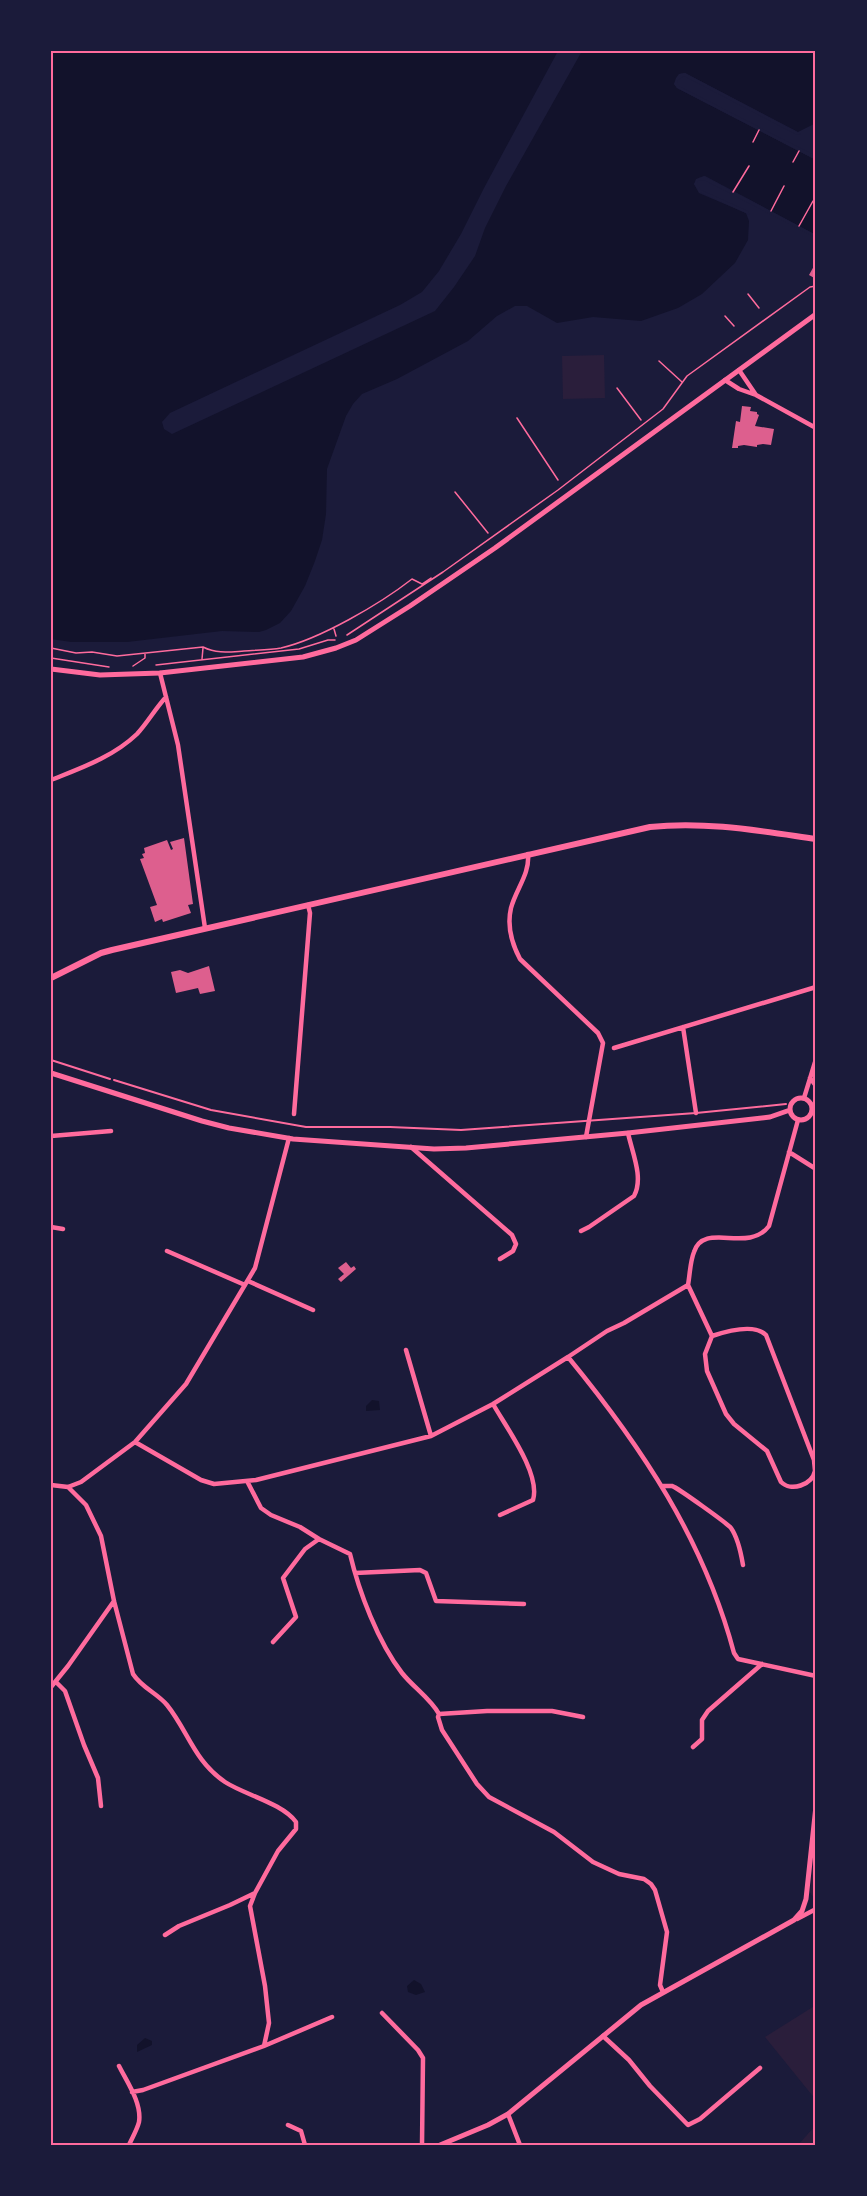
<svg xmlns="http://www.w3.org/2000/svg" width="867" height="2196" viewBox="0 0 867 2196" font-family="'Playfair Display',serif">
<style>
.green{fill:#2a1e3b}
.water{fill:#12122b}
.pier{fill:#1b1b3a}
.building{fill:#dd5f8e}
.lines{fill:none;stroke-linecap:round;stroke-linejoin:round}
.path{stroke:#ff6b9d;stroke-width:1.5}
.service{stroke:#ff6b9d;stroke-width:2}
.minor{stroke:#ff6b9d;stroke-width:4.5}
.tertiary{stroke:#ff6b9d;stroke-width:5}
.secondary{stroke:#ff6b9d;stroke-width:6}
.neatline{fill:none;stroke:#ff6b9d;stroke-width:2}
</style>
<rect width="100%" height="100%" fill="#1b1b3a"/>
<path class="green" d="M604 355 605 398 563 399 562 356Z
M816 1838V1902L810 1892Z
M816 2005V2100L765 2037Z
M816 2125V2145H798Z"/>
<path class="water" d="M51 51H816V123L798 132 685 73 679 74 674 84 677 88 816 160V235L705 176 699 178 694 184 699 193 746 213 749 221 748 240 735 263 702 294 678 308 641 321 593 317 557 323 527 306H515L497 316 468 341 397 379 362 394 353 404 346 416 327 469 326 514 322 540 315 561 305 586 291 611 280 623 266 630 259 632 222 631 127 642H71L51 639Z
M372 1400 379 1401 380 1410 366 1411V1406Z
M414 1980 421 1984 425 1992 416 1995 408 1992 407 1986Z
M145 2038 152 2041V2045L137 2052V2045Z"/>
<path class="pier" d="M558 51H582L506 186 485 228 475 256 454 287 435 311 172 434 164 429 162 422 170 413 400 305 422 292 439 271 461 234 484 188Z
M685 73 801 134 797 135 684 76 678 80 677 83 679 86 816 156V160L677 88 674 84 676 78 679 74Z
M704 176 816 235V238L704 180 698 181 697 184 701 190 748 211 750 215 699 192 694 184 696 179Z"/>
<path class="building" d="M814 266 816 268V279L809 275Z
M742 406 751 407 750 411 757 412V414L759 415 755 426 774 429 771 445 763 444 757 445V447L744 445 738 446V448H732L736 421 740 422Z
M184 838 193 904 188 905 191 913 163 922 162 919 155 922 150 907 157 905 140 859 144 858 142 854 145 853 144 848 167 840 171 850 173 849 170 842Z
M209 966 215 991 200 994 198 988 176 993 171 972 180 970 188 973Z
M346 1262 351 1268 354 1266 356 1269 341 1282 338 1279 344 1274 338 1268Z"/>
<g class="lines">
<path class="path" d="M753 142 759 130
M793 162 799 151
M733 192 749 166
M771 211 784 186
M799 226 813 201
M748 294 759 308
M725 316 734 326
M659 361 682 382
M617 388 641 420
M517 418 558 480
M455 492 488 533
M334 629 336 636
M347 635 443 572 558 490 663 409 687 376 810 287 816 286
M51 648 76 653 92 652 117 656 203 647C217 654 229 652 244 651 256 650 269 650 281 648 320 639 380 604 412 579L422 584 431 578
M51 658 109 667
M202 659 203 648
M156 665 299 649 328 640H335
M133 666 145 658V654"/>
<path class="service" d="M51 1060 110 1079
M114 1080 211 1110 306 1127H390L461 1130 696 1113 786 1104"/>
<path class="minor" d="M725 380 739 389 756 395 739 370
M756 395 816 428
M160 673 178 745 205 928
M51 780C81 768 113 757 137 734 148 722 155 709 166 697
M528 854C530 874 516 889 511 908 507 925 512 944 520 959L598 1033 603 1043 586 1137
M683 1027 696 1113
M614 1048 816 987
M810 1078 816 1086
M804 1098 816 1059
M812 1105H816
M294 1114 310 913 308 905
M51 1136 111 1131
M411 1147 512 1235 516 1244 513 1251 500 1259
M789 1152 816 1169
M51 1227 63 1229
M581 1231 589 1227 634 1196C644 1178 632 1152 628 1133
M167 1251 245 1285
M248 1281 313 1310
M688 1285 712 1336 705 1354 707 1371 726 1414 734 1424 767 1451 781 1482C791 1492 812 1485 815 1471 815 1470 814 1461 814 1460L766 1335C754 1323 727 1331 712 1336
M688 1285C690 1274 690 1262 694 1252 704 1221 748 1254 769 1226L798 1120
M406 1350 431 1436
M568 1357C642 1447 704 1540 734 1653L738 1659 816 1676
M493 1404C506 1427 541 1474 533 1500L500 1515
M135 1442 201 1480 214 1484 256 1480 431 1436 493 1404 568 1357 607 1331 624 1323 688 1285
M247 1481 261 1508 271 1515 300 1527 319 1539 350 1554C359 1592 378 1642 402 1673 414 1688 430 1698 439 1714L438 1717 442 1730 477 1784 489 1797 554 1832 593 1862 619 1874 644 1879 651 1884 655 1890 667 1932 660 1985 663 1992
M51 1485 68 1487 81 1482 135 1442 186 1384 255 1268 289 1138
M663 1486C665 1486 670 1486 672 1486 678 1488 728 1524 731 1528 738 1538 741 1553 743 1565
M68 1487 86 1505 101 1536 114 1601 133 1674C142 1688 157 1693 167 1705 188 1731 194 1761 225 1782 245 1795 282 1803 296 1822V1829L278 1851 255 1893 230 1905 179 1926 165 1935
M355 1573 420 1570 426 1573 436 1601 524 1604
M273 1642 296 1617 283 1578 305 1549 319 1539
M56 1682 65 1691 84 1745 98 1778 101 1806
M51 1687 68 1666 114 1601
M439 1714 487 1711H552L583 1717
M693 1747 702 1739V1720L708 1711 762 1664
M255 1893 250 1906 265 1986 269 2023 264 2046
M797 1919 816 1909
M382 2013 418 2050 423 2058 422 2145
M603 2036 629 2060 650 2086 688 2125 700 2119 760 2068
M119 2066C127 2082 142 2103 139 2122 137 2130 132 2138 129 2145
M132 2092 143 2090 264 2046 332 2017
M508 2114 520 2145
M288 2125 301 2131 305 2145"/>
<path class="tertiary" d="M51 669 100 675 160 673 303 657 336 648 356 640 410 606 495 548 816 314
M51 1073 202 1121 229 1128 293 1139 434 1149 466 1148 628 1133 770 1117 790 1110
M790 1109a11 11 0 1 1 22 0a11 11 0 1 1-22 0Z
M440 2145 488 2125 508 2114 641 2005 794 1920 802 1911 806 1899 816 1806"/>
<path class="secondary" d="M51 978 101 953 112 950 650 827C706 821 760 831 816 839"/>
</g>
<rect width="867" height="2196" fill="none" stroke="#1b1b3a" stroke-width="105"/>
<rect x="52" y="52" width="762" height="2092" class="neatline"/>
</svg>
